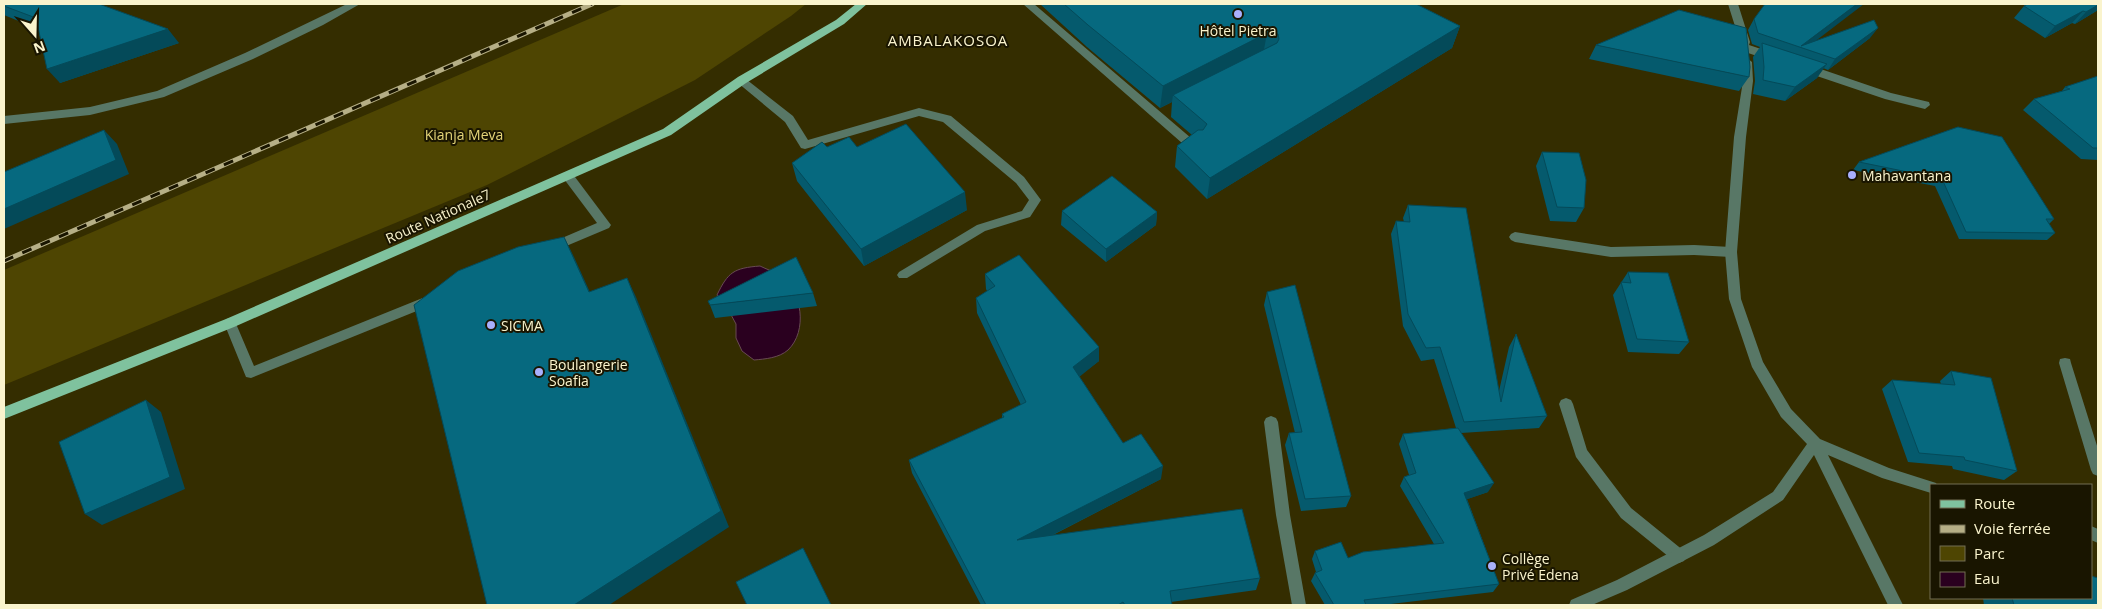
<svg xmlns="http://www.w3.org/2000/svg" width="2102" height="609" viewBox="0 0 2102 609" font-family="'Open Sans',sans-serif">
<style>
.green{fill:#4e4502}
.water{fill:#2a001f;stroke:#684953}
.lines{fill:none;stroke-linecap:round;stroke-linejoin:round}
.lane{fill:#587766;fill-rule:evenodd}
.street{fill:#587766;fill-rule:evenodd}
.primary{fill:#7fc29e;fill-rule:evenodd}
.rail-casing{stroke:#b6af86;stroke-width:5}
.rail{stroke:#191500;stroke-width:3;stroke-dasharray:10;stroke-linecap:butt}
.wall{fill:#055a6d}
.shaded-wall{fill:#044a59}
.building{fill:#06697f;stroke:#044a59}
.poi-dot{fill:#a9b0fc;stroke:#191500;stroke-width:2}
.labels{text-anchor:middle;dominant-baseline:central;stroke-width:4;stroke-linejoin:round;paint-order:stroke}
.poi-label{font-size:14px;fill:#faf4cd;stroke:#191500;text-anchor:start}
.park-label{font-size:14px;fill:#e5d578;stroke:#191500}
.street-label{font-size:14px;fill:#faf4cd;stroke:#191500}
.neighbourhood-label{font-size:15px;letter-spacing:1px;fill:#faf4cd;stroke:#191500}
</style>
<rect width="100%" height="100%" fill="#342d00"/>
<path class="green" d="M624 4H806L791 16 695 80 487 185 4 385V270Z"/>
<path class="water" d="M760 266C766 269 775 272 781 276 802 291 808 331 788 350 779 358 765 359 754 360L742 351 736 338V324L729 311 717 295C728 272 734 268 760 266Z"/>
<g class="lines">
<path class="lane" d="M1023 4H1034L1198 144 1200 147 1198 150H1190Z
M1746 44 1776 54 1777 57 1772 61 1742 51 1741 48Z
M1806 64 1891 93 1929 102 1930 105 1925 109 1885 99 1802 71 1801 68 1802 65Z
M742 76 793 116 808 140 919 108 951 116 1024 177 1041 200 1030 217 985 231 907 278H899L897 275 899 272 977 225 1022 211 1029 200 1016 183 943 122 919 116 805 149 801 148 785 122 738 83 737 80 738 77Z
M568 172 572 173 611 225 609 228 552 252 548 250 546 247 548 244 597 223 564 179 562 176 564 173Z
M1515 232 1611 247 1694 245 1731 247 1735 249 1737 252 1735 255 1731 257 1694 255 1611 257 1515 242 1511 240 1509 237 1511 234Z
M430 295 434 296 436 300 434 304 251 378 246 377 224 323 226 319 230 318 234 319 254 366Z
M2065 358 2070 359 2071 363 2098 449V476L2093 474 2091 470 2059 363 2060 359Z
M1566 398 1571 400 1573 404 1587 450 1631 508 1684 551 1686 556 1684 561 1679 563 1674 561 1621 518 1576 457 1559 404 1561 400Z
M1271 416 1276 418 1278 422 1290 515 1306 605H1292L1276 515 1264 422 1266 418Z"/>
<path class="street" d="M347 4H360L323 25 253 59 164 97 90 115 4 124V116L90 107 157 91 245 53Z
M1728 4H1738L1750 42 1749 45H1741L1740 42Z
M1747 58 1752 62 1753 81 1746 137 1737 252 1741 299 1763 362 1791 409 1820 439 1889 468 1936 483 1937 485H1931V493L1882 478 1828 455 1903 605H1888L1814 455 1783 500 1714 545 1627 590 1592 605H1569L1571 600 1617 580 1704 535 1773 492 1807 444 1781 417 1752 367 1729 299 1725 252 1734 137 1743 81 1742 62Z
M2091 526 2098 529V543L2091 540Z"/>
<path class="primary" d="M856 4H867L844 24 746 83 671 135 234 327 4 419V407L226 319 663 129 738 77 836 20Z"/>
<defs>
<path id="rail" d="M4 261 592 4"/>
</defs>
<use href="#rail" class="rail-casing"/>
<use href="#rail" class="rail"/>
</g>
<path class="wall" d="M4 4 179 43 60 83 38 29 4 15Z
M1040 4H1416L1460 26 1452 48 1207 199 1175 167 1177 146 1192 135 1171 117 1172 102 1160 108 1087 47Z
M2098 4V10L2075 24 2072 23 2045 38 2014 18 2024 6Z
M1754 19 1814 42 1870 38 1828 70 1823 68 1817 78 1785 101 1753 94 1755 81 1753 57 1760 47 1752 44 1748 30Z
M1596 45 1749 77 1739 91 1589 59Z
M2098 76V160L2081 159 2023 110 2034 99 2062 91 2065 87Z
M1958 127 2054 219 2049 224 2055 233 2047 240 1959 239 1935 186 1853 170 1859 162Z
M857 147 967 210 864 266 797 181 792 163Z
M1542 152 1584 208 1576 222 1550 221 1536 166Z
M1408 205 1499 391 1509 347 1516 334 1547 416 1539 428 1461 433 1488 492 1467 499 1499 584 1493 592 1382 605H1325L1311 581 1315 573 1316 572 1312 559 1315 551 1348 558 1434 544 1400 486 1404 477 1409 475 1399 444 1403 434 1456 428 1434 359 1421 361 1403 326 1391 234 1396 221 1404 222 1403 218Z
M1062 211 1157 212 1156 225 1106 262 1061 225Z
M1628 272 1689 342 1679 354 1628 352 1613 295Z
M985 274 1099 361 1079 376 1123 443 1161 479 1051 536 1260 578 1256 590 1171 602 1172 605H981L912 473 909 460 1002 418V414L1021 405 977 313 976 298 987 291 986 289Z
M1267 292 1351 496 1346 507 1301 511 1285 445 1289 433H1295L1264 305Z
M813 293 817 306 715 318 710 305Z
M1951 371 2017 471 2004 480 1953 469 1952 466 1908 462 1882 389 1892 380 1941 384 1940 381Z
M1983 598H2091L2098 605H1984Z"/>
<path class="shaded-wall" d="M1857 4H1864L1805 49 1800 47Z
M2098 5V10L2075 24 2086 12Z
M2083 11 2072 23 2045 38 2055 26Z
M1460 26 1452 48 1207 199 1210 178Z
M1878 28 1870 38 1828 70 1835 59Z
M168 29 179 43 60 83 47 69Z
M1267 33 1263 55 1173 95 1172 102 1160 108 1163 86Z
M1827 64 1817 78 1785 101 1795 87Z
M104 130 117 144 129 174 4 229V209Z
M965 192 967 210 864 266 861 249Z
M1157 212 1156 225 1106 262V249Z
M564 237 574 257 599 312 589 292Z
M627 278 636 297 729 527 609 605H574Z
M1099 347V361L1073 382V367Z
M146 400 161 412 185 489 102 525 85 514Z
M1163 466 1161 479 1017 553V540Z
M1494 483 1488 492 1459 502 1464 493Z"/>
<path class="building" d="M4 4H99L168 29 47 69 36 18 4 6Z
M1064 4H1416L1460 26 1210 178 1177 146 1198 130H1203L1207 124 1173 95 1277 43 1279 39 1278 34 1267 33 1163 86 1088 25Z
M1765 4H1857L1801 46 1874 20 1878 28 1835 59 1758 33 1754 19Z
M2028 4H2098V5L2086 12 2083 11 2055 26 2024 6Z
M1679 10 1746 28 1750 67 1749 77 1596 45Z
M1762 43 1827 64 1795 87 1763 80 1764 67Z
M2098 76V148H2093L2034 99 2070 89 2065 87Z
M906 124 965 192 861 249 792 163 822 142 827 147 849 137 857 147Z
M1958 127 2002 137 2054 219H2046L2055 233 1966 232 1942 179 1859 162Z
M104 130 116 160 4 209V172Z
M1542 152 1579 153 1586 180 1584 208 1557 207Z
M1112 176 1157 212 1106 249 1062 211Z
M1408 205 1466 208 1501 402 1516 334 1547 416 1464 422 1440 347 1426 348 1408 314 1396 221 1410 222Z
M564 237 589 292 627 278 721 511 574 605H487L414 305 458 271 518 247Z
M1019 255 1099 347 1073 367 1123 443 1141 434 1163 466 1017 540 1242 509 1260 578 1170 591 1172 605H1125L1123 602 1118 605H986L909 460 1004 417 1002 414 1026 402 976 298 995 286 985 274Z
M796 257 813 293 710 305 708 301Z
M1628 272 1668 273 1689 342 1637 339 1621 282 1631 283Z
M1295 285 1351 496 1305 499 1289 433 1302 432 1267 292Z
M1951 371 1991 378 2017 471 1965 460 1964 457 1919 453 1892 380 1955 385Z
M146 400 170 477 85 514 59 442Z
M1458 428 1494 483 1464 493 1499 584 1364 600 1366 605H1334L1315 573 1322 570 1315 551 1341 542 1348 558 1363 552 1444 543 1404 477 1416 473 1403 434Z
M803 548 831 605H747L736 582Z
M2091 576 2098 578V605H2014L2012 598H2091Z"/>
<g class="poi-dot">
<circle cx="1238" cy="14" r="5"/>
<circle cx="1852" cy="175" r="5"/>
<circle cx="491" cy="325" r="5"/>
<circle cx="539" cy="372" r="5"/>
<circle cx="1492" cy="566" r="5"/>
</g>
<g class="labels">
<g class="poi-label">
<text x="1238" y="30" text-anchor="middle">Hôtel Pietra</text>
<text x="1862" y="175">Mahavantana</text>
<text x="501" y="325">SICMA</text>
<text x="549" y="364">Boulangerie<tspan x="549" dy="16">Soafia</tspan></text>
<text x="1502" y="558">Collège<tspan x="1502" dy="16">Privé Edena</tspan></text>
</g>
<g class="park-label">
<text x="464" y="134">Kianja Meva</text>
</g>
<g class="street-label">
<text transform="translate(438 216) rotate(-24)">Route Nationale7</text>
</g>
<g class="neighbourhood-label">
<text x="948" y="40">AMBALAKOSOA</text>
</g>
</g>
<rect width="2102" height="609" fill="none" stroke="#faf4cd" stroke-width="10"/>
<rect x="1930" y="484" width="162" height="115" fill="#191500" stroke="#736e52"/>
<rect x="1940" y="500" width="25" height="8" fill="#7fc29e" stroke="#736e52"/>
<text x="1974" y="509" font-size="15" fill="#faf4cd">Route</text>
<rect x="1940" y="525" width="25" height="8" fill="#b6af86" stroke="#736e52"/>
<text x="1974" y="534" font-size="15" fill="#faf4cd">Voie ferrée</text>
<rect x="1940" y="546" width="25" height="15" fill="#4e4502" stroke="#736e52"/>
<text x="1974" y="559" font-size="15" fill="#faf4cd">Parc</text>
<rect x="1940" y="572" width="25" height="15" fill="#2a001f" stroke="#736e52"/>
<text x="1974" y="584" font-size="15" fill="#faf4cd">Eau</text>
<g transform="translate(35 35) rotate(160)" stroke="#191500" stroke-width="4" paint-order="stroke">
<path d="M0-4L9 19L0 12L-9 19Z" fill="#faf4cd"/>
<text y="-8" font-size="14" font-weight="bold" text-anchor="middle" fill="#faf4cd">N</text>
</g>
</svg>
